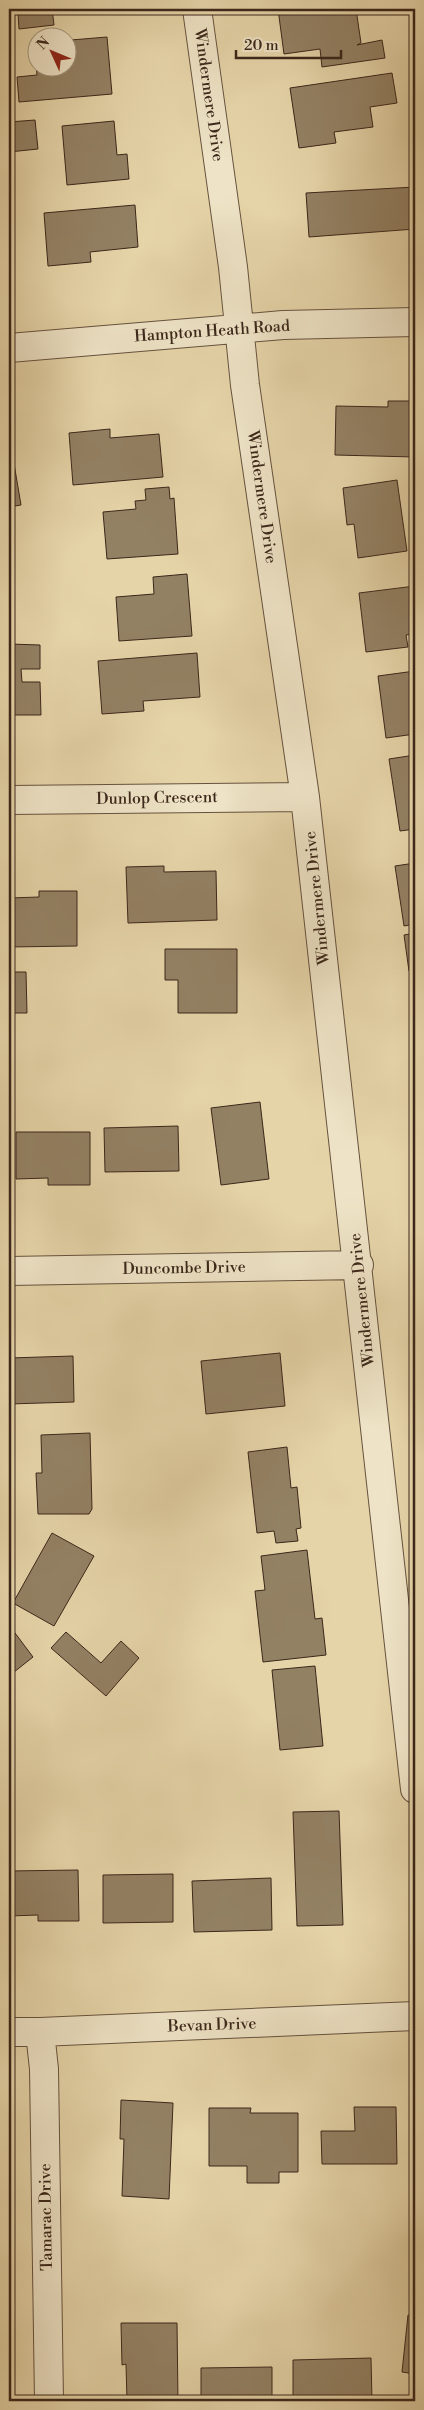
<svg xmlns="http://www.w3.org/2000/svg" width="424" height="2410" viewBox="0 0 424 2410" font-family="'Libre Bodoni',serif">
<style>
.building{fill:#938164;stroke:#3b271a}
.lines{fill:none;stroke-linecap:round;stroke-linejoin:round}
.minor-casing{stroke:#66523e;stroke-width:30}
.minor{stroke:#eee3c6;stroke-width:28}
.labels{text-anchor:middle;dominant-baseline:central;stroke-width:4;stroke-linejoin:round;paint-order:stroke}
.street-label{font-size:16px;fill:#3b271a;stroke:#eee3c6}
</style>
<rect width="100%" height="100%" fill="#e5d4a8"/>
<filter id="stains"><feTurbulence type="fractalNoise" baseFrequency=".004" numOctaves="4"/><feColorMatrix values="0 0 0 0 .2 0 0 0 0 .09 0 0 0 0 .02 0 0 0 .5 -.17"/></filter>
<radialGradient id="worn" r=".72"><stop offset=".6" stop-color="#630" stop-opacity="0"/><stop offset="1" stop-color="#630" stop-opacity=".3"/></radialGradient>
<path class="building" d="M9 9H60H52L54 25 19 29 18 13 14 14V10Z
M278 9H356L361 43 357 45 382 40 385 58 322 67 320 49 284 54Z
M107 37 112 94 19 102 17 77 37 75 35 52H38V68H68V49H72L71 40Z
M392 73 397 103 370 107 373 127 334 132 336 143 299 148 290 88Z
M35 120 38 149 9 152V122Z
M114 121 117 155 127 154 129 179 67 185 62 126Z
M415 187V229L309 237 306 193Z
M135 205 138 247 90 252 91 262 48 266 44 213Z
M388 401H415V457L335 455 336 406 388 407Z
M110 429V438L159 434 163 477 73 485 69 433Z
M9 434 21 505 9 507Z
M397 480 407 551 358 558 354 524 347 525 343 488Z
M169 487 170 499 174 498 178 554 107 559 103 512 136 509 135 501 146 500 145 489Z
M187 574 192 636 119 641 116 597 154 594 153 577Z
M415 586V634L406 635 408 647 366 652 359 593Z
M9 644 40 645V669H21L22 682H40L41 715H9Z
M197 653 200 697 143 701 144 711 102 714 98 661Z
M415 671V734L386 738 378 676Z
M415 755V829L400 831 389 759Z
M415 863V924L404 926 395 866Z
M164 866V872L216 871 217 920 128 923 126 867Z
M39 891H77V946L9 947V898L39 897Z
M415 933V979L414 971H409L404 935Z
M165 949H237V1013H178V980H165Z
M9 972H26L27 1013H9Z
M260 1102 269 1179 221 1185 211 1108Z
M178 1126 179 1171 105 1172 104 1128Z
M16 1132H90V1185H48V1178L16 1179Z
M280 1353 285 1406 206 1414 201 1361Z
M73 1356 74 1402 9 1404V1358Z
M90 1433 92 1509 89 1514H38L36 1473H42L41 1435Z
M287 1447 291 1488 297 1487 301 1528 296 1529 298 1541 276 1543 274 1531 257 1533 248 1452Z
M52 1533 94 1556 54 1626 13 1603Z
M307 1550 315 1619 322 1618 326 1655 263 1662 255 1591 265 1590 261 1556Z
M9 1625 33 1657 9 1676Z
M66 1632 101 1663 121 1641 139 1658 106 1696 51 1648Z
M315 1666 323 1746 280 1750 272 1670Z
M339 1811 343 1925 297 1926 293 1812Z
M78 1870 79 1921H38V1915L9 1916V1871Z
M173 1874V1922L103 1923V1875Z
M271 1878 272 1930 194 1932 192 1881Z
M121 2100 173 2103 169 2199 122 2196 124 2139H120Z
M411 2105H415V2158H411Z
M354 2107H396L397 2164H322L321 2131H355Z
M209 2108H251L250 2113H298V2172H279V2183H247V2166H209Z
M408 2315 415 2316V2374L402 2372Z
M121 2323H177L178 2401H127L126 2364 122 2365Z
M371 2358 372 2401H293V2360Z
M272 2367V2401H201V2368Z"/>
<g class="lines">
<defs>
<path id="minor" d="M197 9 233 267 245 385 305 797 415 1789
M9 348 283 325 415 322
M9 800 305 797
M9 1271 359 1265
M9 2032H40L415 2016
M40 2032 44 2069 49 2401"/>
</defs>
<use href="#minor" class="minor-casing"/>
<use href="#minor" class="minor"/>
</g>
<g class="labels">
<g class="street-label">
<text transform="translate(209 95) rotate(82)">Windermere Drive</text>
<text transform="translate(212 331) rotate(-4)">Hampton Heath Road</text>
<text transform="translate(262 497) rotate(82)">Windermere Drive</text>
<text transform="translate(157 798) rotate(-1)">Dunlop Crescent</text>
<text transform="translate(317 898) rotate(-96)">Windermere Drive</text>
<text transform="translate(184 1268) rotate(-1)">Duncombe Drive</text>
<text transform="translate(362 1300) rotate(-96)">Windermere Drive</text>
<text transform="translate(212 2025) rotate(-2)">Bevan Drive</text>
<text transform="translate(46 2217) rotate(-91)">Tamarac Drive</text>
</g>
</g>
<rect width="424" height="2410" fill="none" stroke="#e5d4a8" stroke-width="30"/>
<rect x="10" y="10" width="404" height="2390" fill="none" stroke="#3b271a" stroke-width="2.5"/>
<rect x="15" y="15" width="394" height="2380" fill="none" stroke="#3b271a"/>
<g transform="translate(52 52) rotate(314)"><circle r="24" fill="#eee3c6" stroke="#a69881"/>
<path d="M0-4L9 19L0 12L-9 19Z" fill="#8f2418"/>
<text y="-8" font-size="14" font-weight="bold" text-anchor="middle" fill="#3b271a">N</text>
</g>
<path d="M236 50v8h105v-8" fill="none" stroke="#3b271a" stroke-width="2.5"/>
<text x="244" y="50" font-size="15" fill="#3b271a" stroke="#eee3c6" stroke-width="4" paint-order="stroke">20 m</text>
<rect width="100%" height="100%" filter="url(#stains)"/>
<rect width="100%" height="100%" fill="url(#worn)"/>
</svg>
